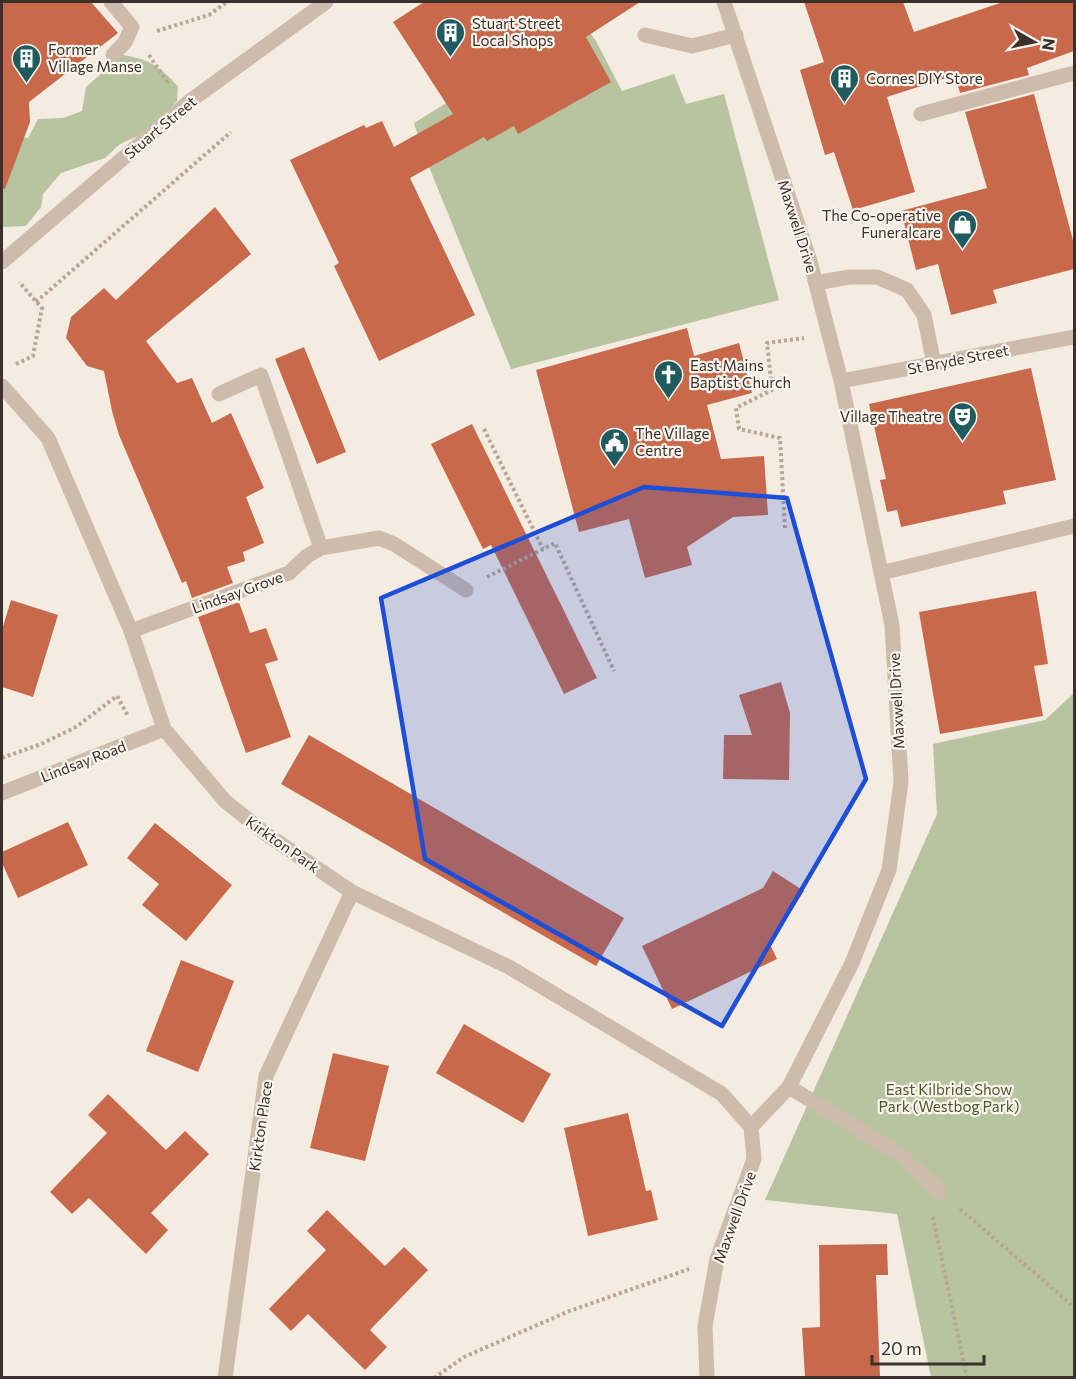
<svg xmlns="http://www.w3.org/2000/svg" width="1076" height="1379" viewBox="0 0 1076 1379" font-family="Commissioner,sans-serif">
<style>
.green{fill:#b8c4a0}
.building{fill:#c8694b}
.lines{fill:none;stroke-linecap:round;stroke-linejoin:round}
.path{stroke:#b9a596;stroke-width:4;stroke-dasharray:3 3;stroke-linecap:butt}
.minor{stroke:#cdbbac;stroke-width:15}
.marked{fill:#1d4ed8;fill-opacity:0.2;stroke:#1d4ed8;stroke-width:4.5;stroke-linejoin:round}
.labels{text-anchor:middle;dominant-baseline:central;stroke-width:4.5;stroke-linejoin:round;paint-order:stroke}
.poi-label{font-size:15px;fill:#3b302b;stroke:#fbf5ee;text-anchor:start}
.street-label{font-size:15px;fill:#3b302b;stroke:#fbf5ee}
.park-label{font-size:15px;fill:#4a5a2e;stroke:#fbf5ee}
</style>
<rect width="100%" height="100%" fill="#f4ebe1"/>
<path class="green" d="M581 20 596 41 622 91 674 74 686 104 724 94 779 300 511 369 425 157 414 123Z
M122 55C150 59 158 66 178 86L177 101 151 130 120 144 105 158 61 173 43 194 41 207 26 226 2 227V140L13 136 28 138 38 119 63 118 82 111 86 87Z
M1074 693V1377H931L897 1214 765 1200 937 814 933 744 1045 720Z"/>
<path class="building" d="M2 2H91L118 33 29 102 30 122 5 189 2 188Z
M424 2H640L586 37 611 82 518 134 514 126 487 141 484 137 410 178 475 315 379 361 334 266 339 263 290 160 364 125 366 128 382 121 394 147 453 114 393 22Z
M804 2H903L914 32 1003 2H1074V51L1027 68 1029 75 960 93 955 75 887 97 915 192 853 210 834 152 825 155 800 70 824 62Z
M1034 94 1074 244V269L993 290 997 303 951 315 938 264 916 270 901 211 987 188 965 112Z
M215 207 251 254 146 341 177 383 192 378 212 423 231 413 264 488 246 497 264 543 243 552 245 561 227 567 233 583 192 598 186 581 182 583 119 435 112 411 104 371 87 366 66 338 71 317 104 288 116 300Z
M687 328 694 356 739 343 752 393 707 405 721 459 764 456 768 515 733 517 687 547 692 565 645 578 629 519 579 532 536 370Z
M304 347 346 452 317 464 275 359Z
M1031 368 1056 480 1003 491 1006 504 901 527 897 510 887 512 880 480 886 479 869 404Z
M472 424 597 678 564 694 491 545 483 549 431 444Z
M1036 591 1048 664 1034 666 1043 716 940 734 919 612Z
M11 600 58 615 33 697 2 687V630Z
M239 602 250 633 266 628 278 660 265 664 291 737 246 753 198 617Z
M781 682 790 713 789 780 723 779 724 735H752L739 695Z
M309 735 624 918 596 966 281 784Z
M68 822 88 865 18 898 2 863V852Z
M155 823 232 885 186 941 142 905 159 884 127 858Z
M773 871 804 891 770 944 777 959 672 1009 642 946 763 888Z
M181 960 234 981 198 1072 146 1051Z
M464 1024 551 1074 523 1123 436 1073Z
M333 1053 389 1066 365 1161 310 1148Z
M108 1094 166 1150 185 1131 209 1154 151 1213 168 1230 146 1254 89 1198 72 1214 50 1192 107 1133 88 1115Z
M628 1113 646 1191 651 1190 658 1220 588 1236 564 1128Z
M327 1210 385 1266 404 1247 428 1270 370 1330 387 1347 365 1370 308 1314 291 1331 269 1309 326 1250 307 1231Z
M887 1244 888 1275H876L880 1377H805L802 1328 820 1327 819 1245Z"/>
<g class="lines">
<path class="path" d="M157 31 209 15 227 2
M149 55 167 82 165 84
M36 302 231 132
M16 364 33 356 42 308 19 282
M484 429 543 549
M785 528 780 438 739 429 736 408 772 390 767 343 804 338
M487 577 555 543 614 671
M2 758 41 744 76 727 117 696 128 716
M960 1209 1074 1307
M933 1217 967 1378
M434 1378 464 1357 567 1312 689 1269"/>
<path class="minor" d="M111 2 132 27 125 42 113 55
M724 2 810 261 841 381 892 625 901 782 889 870 852 963 789 1087 751 1127
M645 35 692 46 736 35
M921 114 1074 73
M2 262 190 101 326 2
M816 283 849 277H877L907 290 924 315 934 364
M841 381 1074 337
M2 386 48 438 131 631 164 729 225 801 266 834 352 892 509 967 722 1094 751 1127
M219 394 261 375 321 548
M881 573 1074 526
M131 631 289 573 307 556 321 548 379 538 394 544 466 590
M2 793 164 729
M789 1087 898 1153 940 1192
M225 1378 266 1076 352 892
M707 1378 705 1326 717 1259 754 1159 751 1127"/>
</g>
<path class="marked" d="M644 487 787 498 866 779 722 1026 425 859 381 598Z"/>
<defs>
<symbol id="building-pin" viewBox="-11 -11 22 30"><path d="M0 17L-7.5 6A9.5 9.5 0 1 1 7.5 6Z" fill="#1f5a5e" stroke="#fbf5ee"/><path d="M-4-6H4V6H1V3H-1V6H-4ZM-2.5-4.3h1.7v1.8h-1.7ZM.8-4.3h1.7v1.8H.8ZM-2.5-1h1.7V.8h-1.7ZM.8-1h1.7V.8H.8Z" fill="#fff"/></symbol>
<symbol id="shop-pin" viewBox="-11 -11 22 30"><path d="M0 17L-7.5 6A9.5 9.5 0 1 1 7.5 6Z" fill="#1f5a5e" stroke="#fbf5ee"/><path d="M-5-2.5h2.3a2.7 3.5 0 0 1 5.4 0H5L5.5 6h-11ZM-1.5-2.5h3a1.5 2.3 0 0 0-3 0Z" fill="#fff"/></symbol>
<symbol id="church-pin" viewBox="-11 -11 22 30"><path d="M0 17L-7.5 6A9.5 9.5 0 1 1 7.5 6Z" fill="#1f5a5e" stroke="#fbf5ee"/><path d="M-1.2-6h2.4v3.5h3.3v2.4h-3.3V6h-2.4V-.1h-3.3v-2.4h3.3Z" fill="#fff"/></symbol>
<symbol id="theatre-pin" viewBox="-11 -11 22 30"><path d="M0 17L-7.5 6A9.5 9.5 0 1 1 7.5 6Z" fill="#1f5a5e" stroke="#fbf5ee"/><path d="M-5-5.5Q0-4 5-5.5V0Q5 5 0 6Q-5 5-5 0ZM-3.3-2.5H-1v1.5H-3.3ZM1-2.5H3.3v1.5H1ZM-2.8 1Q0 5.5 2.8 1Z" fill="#fff"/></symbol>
<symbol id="civic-pin" viewBox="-11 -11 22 30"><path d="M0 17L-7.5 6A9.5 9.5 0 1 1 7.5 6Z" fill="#1f5a5e" stroke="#fbf5ee"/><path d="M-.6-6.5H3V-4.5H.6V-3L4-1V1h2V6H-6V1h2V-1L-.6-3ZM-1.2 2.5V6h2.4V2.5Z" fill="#fff"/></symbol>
</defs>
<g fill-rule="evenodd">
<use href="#building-pin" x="434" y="16" width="33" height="45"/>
<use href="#building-pin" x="10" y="42" width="33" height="45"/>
<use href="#building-pin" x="828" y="62" width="33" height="45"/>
<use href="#shop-pin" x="946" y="208" width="33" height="45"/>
<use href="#church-pin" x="652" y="358" width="33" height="45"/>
<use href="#theatre-pin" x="946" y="400" width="33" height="45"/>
<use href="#civic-pin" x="598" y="426" width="33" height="45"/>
</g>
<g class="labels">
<g class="poi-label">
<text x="472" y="23">Stuart Street<tspan x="472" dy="17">Local Shops</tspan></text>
<text x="48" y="49">Former<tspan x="48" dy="17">Village Manse</tspan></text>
<text x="866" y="78">Cornes DIY Store</text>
<text x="941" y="215" text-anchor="end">The Co-operative<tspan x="941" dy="17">Funeralcare</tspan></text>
<text x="690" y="365">East Mains<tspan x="690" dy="17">Baptist Church</tspan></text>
<text x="942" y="416" text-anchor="end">Village Theatre</text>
<text x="635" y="433">The Village<tspan x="635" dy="17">Centre</tspan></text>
</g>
<g class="street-label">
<text transform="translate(160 127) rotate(-40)">Stuart Street</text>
<text transform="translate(798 226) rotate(72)">Maxwell Drive</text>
<text transform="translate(958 359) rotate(-11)">St Bryde Street</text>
<text transform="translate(237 592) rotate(-20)">Lindsay Grove</text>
<text transform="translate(896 701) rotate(-93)">Maxwell Drive</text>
<text transform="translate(83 761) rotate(-21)">Lindsay Road</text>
<text transform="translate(283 844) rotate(35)">Kirkton Park</text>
<text transform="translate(260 1126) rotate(-82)">Kirkton Place</text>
<text transform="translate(734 1217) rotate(-70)">Maxwell Drive</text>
</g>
<g class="park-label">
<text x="949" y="1089">East Kilbride Show<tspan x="949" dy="17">Park (Westbog Park)</tspan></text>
</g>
</g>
<rect width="1076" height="1379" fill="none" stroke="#3b302b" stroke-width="6"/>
<g transform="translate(1034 42) rotate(99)" stroke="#fbf5ee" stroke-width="4.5" paint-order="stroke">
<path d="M0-4.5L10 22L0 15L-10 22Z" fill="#3b302b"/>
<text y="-9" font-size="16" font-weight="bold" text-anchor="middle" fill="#3b302b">N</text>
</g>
<path d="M872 1355v9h112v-9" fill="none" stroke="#3b302b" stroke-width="3"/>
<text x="881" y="1355" font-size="18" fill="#3b302b" stroke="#fbf5ee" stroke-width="4.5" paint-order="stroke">20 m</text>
</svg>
